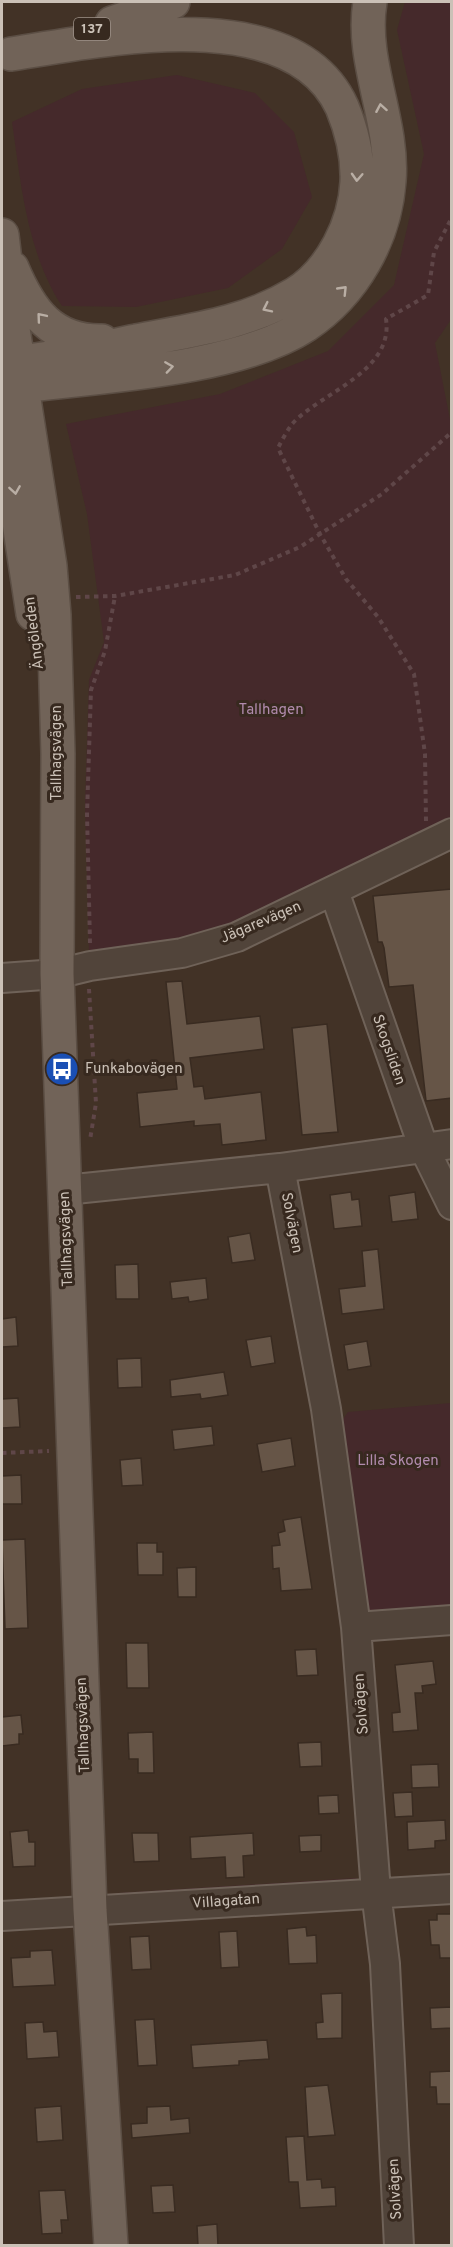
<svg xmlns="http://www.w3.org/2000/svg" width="453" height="2247" viewBox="0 0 453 2247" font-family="Overpass,sans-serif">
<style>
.green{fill:#45292b}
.building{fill:#665547;stroke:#392b21;stroke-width:1.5}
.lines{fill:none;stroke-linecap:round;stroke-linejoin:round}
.minor-casing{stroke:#6f6258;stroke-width:32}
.major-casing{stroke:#5b4e44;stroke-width:36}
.path{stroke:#5f4648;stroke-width:4;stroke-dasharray:4.5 4.5;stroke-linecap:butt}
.minor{stroke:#51443a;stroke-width:28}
.major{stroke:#716358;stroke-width:33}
.oneway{stroke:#b9aea4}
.labels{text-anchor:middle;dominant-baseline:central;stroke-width:6;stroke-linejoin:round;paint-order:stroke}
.shield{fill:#37291f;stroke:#9f9389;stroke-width:1.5}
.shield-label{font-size:14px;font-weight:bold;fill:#cbc1b7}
.street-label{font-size:15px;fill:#cbc1b7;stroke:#37291f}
.park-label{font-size:15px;fill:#b18bad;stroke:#37291f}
.poi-label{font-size:15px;fill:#cbc1b7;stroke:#37291f;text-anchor:start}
</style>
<rect width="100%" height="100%" fill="#423226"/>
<path class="green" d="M405 2H451L452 318 435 343 452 430 451 821 234 926 180 942 89 954 85 804 89 680 104 642 87 514 66 424 220 394 328 351 394 285 424 154 397 30Z
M177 75 255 93 294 132 312 197 282 249 228 288 136 307 62 306C27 253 21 184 12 122L82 89Z
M451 1403V1612L374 1618 364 1610 339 1425 348 1412Z
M356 1878 359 1883 118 1899V1893Z"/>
<path class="building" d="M452 889V1098L426 1101 413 985 389 987 384 948 382 942H378L373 896Z
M182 981 187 1024 260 1016 264 1049 190 1058 194 1087 203 1086 205 1099 261 1092 266 1140 222 1145 220 1124 194 1126V1121L140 1127 137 1093 177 1089 166 982Z
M327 1024 338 1132 302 1135 292 1028Z
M351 1192 352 1200 359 1199 362 1226 334 1229 330 1195Z
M415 1192 418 1219 392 1222 389 1196Z
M250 1233 255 1260 232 1263 228 1237Z
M378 1249 384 1309 342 1314 339 1289 365 1286 362 1251Z
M138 1264 139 1299H116L115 1265Z
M206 1278 208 1299 189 1302 188 1297 172 1299 170 1282Z
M16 1317 18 1346 2 1347V1319Z
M271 1336 275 1363 251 1367 246 1340Z
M367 1341 371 1366 348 1370 344 1345Z
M141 1358 142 1387 118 1388 117 1359Z
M224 1372 228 1395 201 1399 200 1394 171 1397 170 1380Z
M18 1398 20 1427 2 1428V1399Z
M212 1426 214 1445 174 1450 172 1430Z
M291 1438 295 1466 262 1472 257 1444Z
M141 1458 143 1485 122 1486 120 1460Z
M21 1475 22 1504H2V1476Z
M301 1517 312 1589 281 1591 279 1568 273 1569 272 1546 280 1545 278 1533 285 1531 283 1520Z
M25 1539 28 1628 5 1629 2 1540Z
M137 1543H157V1552H163V1575H138Z
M196 1567V1597H178L177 1568Z
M126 1643H148L149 1688H127Z
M316 1649 318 1675 297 1676 295 1650Z
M433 1661 436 1684 422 1686 423 1693H415L418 1730 393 1732 392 1713 400 1712 395 1665Z
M21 1715 23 1734H19V1744L2 1746V1717Z
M153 1732 154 1773H138V1759H129L128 1733Z
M321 1742 322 1766 300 1767 298 1743Z
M438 1764 439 1787 412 1788 411 1765Z
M412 1792 413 1816 395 1817 393 1793Z
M338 1795 339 1813 319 1814 318 1796Z
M445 1820 446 1840 435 1841V1848L408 1850 407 1822Z
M28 1830 29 1842H35V1866L13 1867 10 1832Z
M132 1833H158L159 1861 134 1862Z
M253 1833 254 1855 243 1856 244 1877 226 1878 225 1857 191 1859 190 1837Z
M321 1835V1851L300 1852 299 1836Z
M437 1914H452V1958H440L439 1945H431L429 1920H437Z
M306 1927 307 1936 316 1935 317 1963 289 1964 287 1929Z
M237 1931 239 1967 221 1968 219 1932Z
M149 1936 151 1969 132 1970 130 1937Z
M52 1950 55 1985 13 1987 11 1958 30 1957V1951Z
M342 1993V2038L317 2039 316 2023 323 2022 321 1994Z
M452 2007V2028L431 2029 430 2008Z
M154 2019 157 2065 138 2066 135 2020Z
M43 2022 44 2032 57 2031 59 2057 27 2059 25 2023Z
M267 2040 269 2059 239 2061V2065L193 2068 191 2045Z
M452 2071V2104H437L436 2087H430V2072Z
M328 2085 335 2135 308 2137 305 2087Z
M61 2106 63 2140 37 2142 35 2108Z
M170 2106 171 2120 189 2118 190 2133 132 2138 131 2124 147 2123V2107Z
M304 2136 307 2180 321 2179 322 2188 335 2187 336 2206 300 2208 298 2182H289L286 2137Z
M173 2185 175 2212 153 2213 151 2186Z
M65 2190 68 2220H61L62 2233 42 2234 39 2191Z
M217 2224 218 2246H198L197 2226Z"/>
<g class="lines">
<defs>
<path id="minor" d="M334 891 423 1146 452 1205
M2 978 57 974 90 966 182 953 237 937 452 833
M280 1168 326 1409 356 1627 376 1892 385 1964 399 2246
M65 1190 280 1168 452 1144
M356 1627 452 1620
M2 1916 452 1889"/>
<path id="major" d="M112 23 173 2
M2 235 13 329 50 566 54 615 58 754 57 974 90 1910 111 2246
M12 268C30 311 52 342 102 341
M2 365C31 360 62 357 91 351 106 349 121 343 136 341 192 330 245 324 295 294 332 271 355 223 357 182 358 155 352 131 342 107 293 0 106 39 11 54
M2 388C87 377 235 372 306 325 354 293 385 238 389 181 394 121 360 61 370 2
M2 411 33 614"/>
</defs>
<use href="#minor" class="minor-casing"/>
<use href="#major" class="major-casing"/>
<path class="path" d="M76 597 115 596 235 575 300 547 382 494 452 432
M426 821 425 754 414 674 378 617 346 579 320 534 278 448C282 440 287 431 292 424 320 393 394 372 386 319L428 295 434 252 452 217
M90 943 87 814 91 690 105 651 115 596
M89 989 96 1103 90 1140
M2 1453 49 1451"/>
<use href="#minor" class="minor"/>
<use href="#major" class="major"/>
</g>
<defs><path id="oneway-chevron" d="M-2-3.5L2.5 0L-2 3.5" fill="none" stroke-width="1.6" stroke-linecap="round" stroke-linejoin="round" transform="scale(1.5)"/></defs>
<g class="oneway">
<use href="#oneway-chevron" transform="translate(381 108) rotate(-100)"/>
<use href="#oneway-chevron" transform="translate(357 177) rotate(93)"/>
<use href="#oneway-chevron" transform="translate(343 290) rotate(-46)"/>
<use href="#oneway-chevron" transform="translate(267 308) rotate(154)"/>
<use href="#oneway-chevron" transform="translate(41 317) rotate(-130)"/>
<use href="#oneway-chevron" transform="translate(169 367) rotate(-8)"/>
<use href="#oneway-chevron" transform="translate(15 490) rotate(81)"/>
</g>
<defs>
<symbol id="bus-disc" viewBox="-11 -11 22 22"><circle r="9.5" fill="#1a4fb4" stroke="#37291f"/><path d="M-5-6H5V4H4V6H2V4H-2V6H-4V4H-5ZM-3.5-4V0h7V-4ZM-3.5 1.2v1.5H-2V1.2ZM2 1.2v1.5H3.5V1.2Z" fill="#fff"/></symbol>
</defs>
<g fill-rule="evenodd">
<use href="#bus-disc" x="43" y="1050" width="38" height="38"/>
</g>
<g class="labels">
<rect class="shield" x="74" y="18" width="36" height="22" rx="4.5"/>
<g class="shield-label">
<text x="92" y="29">137</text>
</g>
<g class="street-label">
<text transform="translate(35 633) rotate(-97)">Ängöleden</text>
<text transform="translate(57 753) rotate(-90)">Tallhagsvägen</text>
<text transform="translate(261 923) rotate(-23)">Jägarevägen</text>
<text transform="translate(388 1050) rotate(71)">Skogsliden</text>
<text transform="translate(291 1223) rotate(79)">Solvägen</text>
<text transform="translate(67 1239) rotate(-92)">Tallhagsvägen</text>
<text transform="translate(362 1704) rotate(-94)">Solvägen</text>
<text transform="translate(84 1725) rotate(-92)">Tallhagsvägen</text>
<text transform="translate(226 1902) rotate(-4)">Villagatan</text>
<text transform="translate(396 2189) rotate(-93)">Solvägen</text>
</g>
<g class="park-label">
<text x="271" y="710">Tallhagen</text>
<text x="398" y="1461">Lilla Skogen</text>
</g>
<g class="poi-label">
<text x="85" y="1069">Funkabovägen</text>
</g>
</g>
<rect width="453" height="2247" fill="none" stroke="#cbc1b7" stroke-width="6"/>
</svg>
